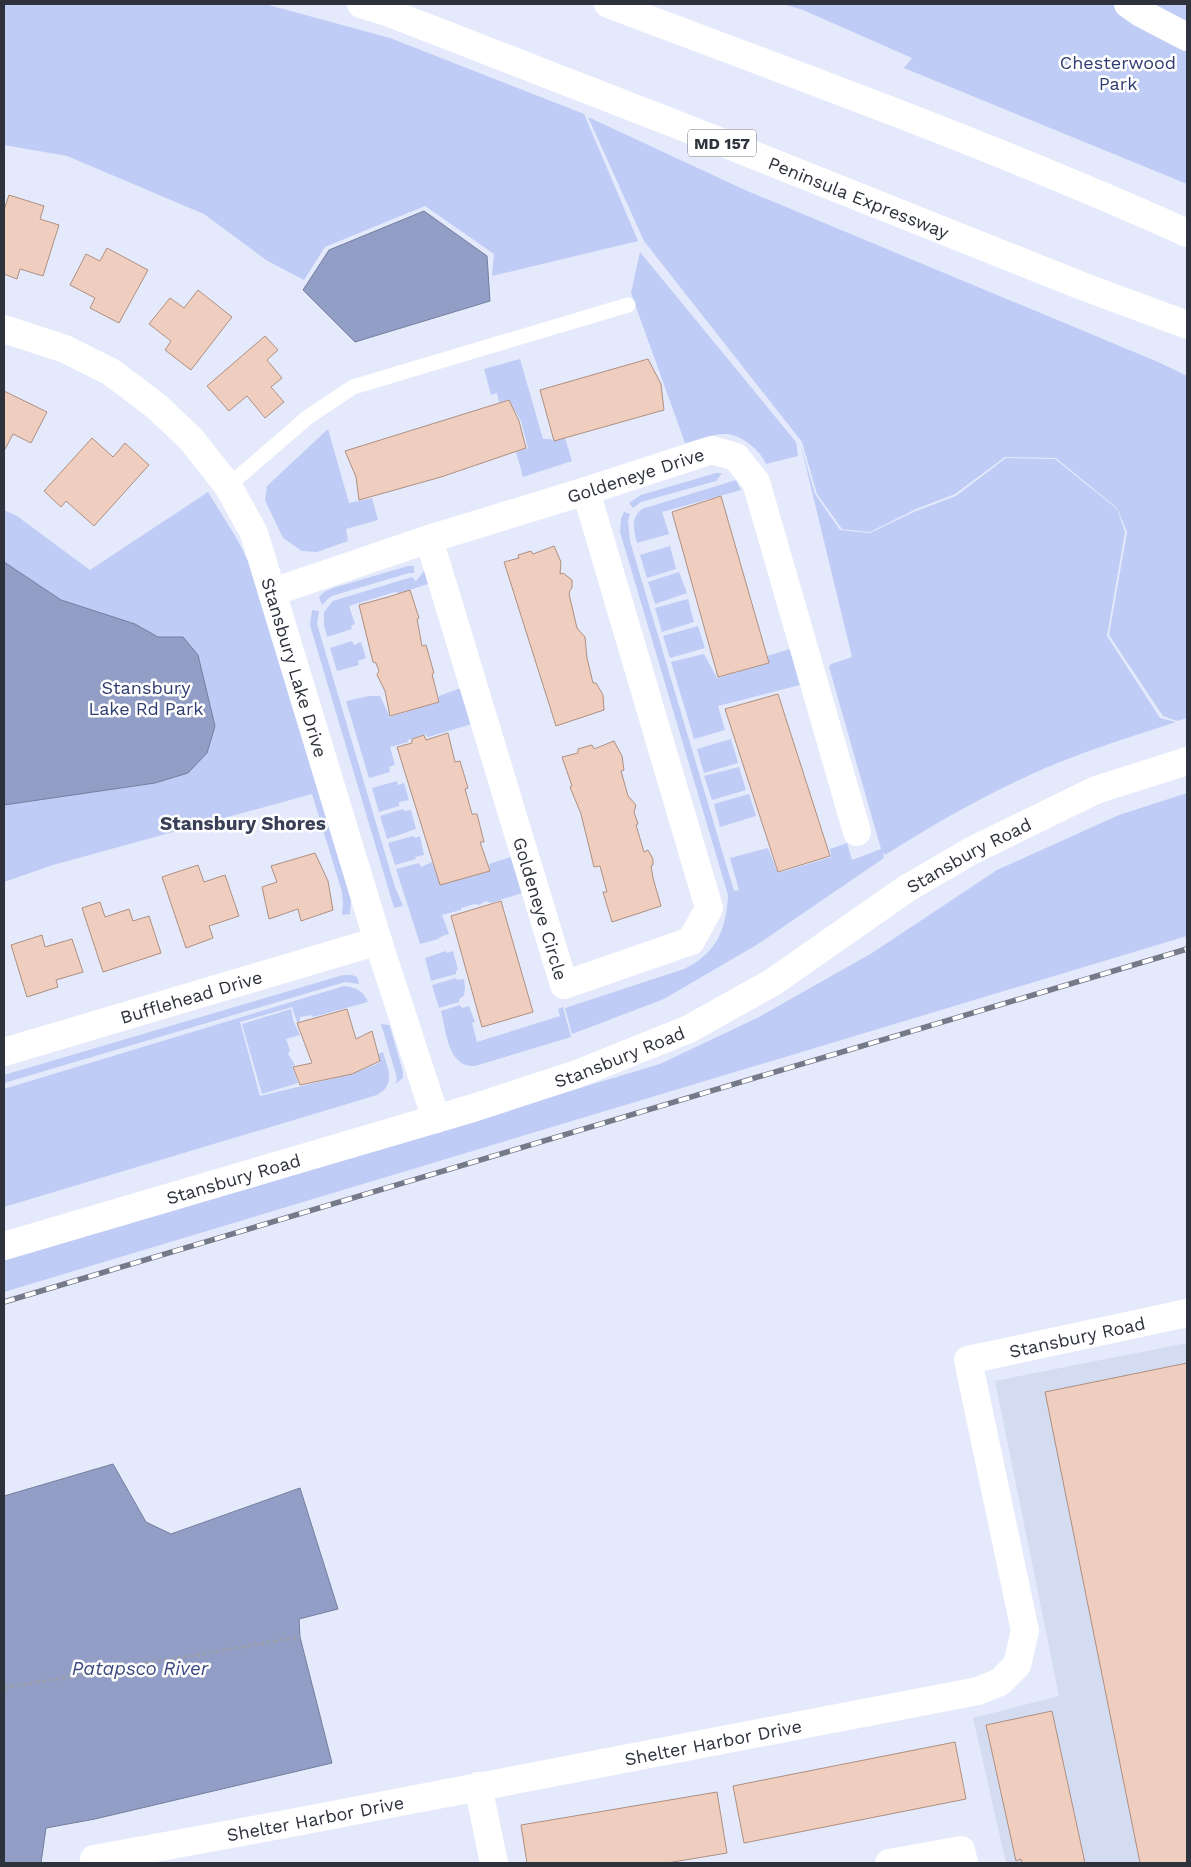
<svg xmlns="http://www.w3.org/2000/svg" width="1191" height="1867" viewBox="0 0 1191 1867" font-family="'Work Sans',sans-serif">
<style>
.built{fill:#d4dcf1}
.green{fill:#bfccf5}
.water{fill:#929ec6;stroke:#747e9d}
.building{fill:#efcebf;stroke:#ae8f81}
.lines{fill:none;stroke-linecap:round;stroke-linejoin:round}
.path{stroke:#989dac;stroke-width:3;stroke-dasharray:4 2.5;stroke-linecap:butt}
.lane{stroke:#fff;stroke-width:15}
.street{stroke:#fff;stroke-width:28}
.primary{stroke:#fff;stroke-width:28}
.rail-casing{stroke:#757a88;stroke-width:5.5}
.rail{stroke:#fff;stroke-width:4;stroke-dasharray:11;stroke-linecap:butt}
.labels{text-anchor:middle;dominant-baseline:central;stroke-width:5;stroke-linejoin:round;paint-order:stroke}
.shield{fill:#fff;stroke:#6d7077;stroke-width:1}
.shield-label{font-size:16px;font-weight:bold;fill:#2e323d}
.park-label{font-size:18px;fill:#303d71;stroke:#fff}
.street-label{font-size:18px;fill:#2e323d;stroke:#fff}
.neighbourhood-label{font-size:19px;font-weight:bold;fill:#383f57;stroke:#fff}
.water-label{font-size:19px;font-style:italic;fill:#3c4a80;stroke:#fff}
</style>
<rect width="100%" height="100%" fill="#e4eafc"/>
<path class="built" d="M1187 1343V1863H1006L973 1718 1059 1696 995 1381Z"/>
<path class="green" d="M4 4H265L390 38 584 114 638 241 492 276 494 254 425 206 325 247 304 280 266 260 204 214 67 156 4 145Z
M783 4H1187V184L904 68 912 58 803 10Z
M588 117 745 190 1158 362 1187 376V718L1177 721 1163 716 1109 635 1127 532 1117 508 1056 458 1005 457 955 494 916 509 870 532 842 529 817 494 802 442 644 241Z
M640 252 796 442 798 456 766 464C760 450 743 436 727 434 713 433 698 440 685 443L631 293Z
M520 359 543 439H551L553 441 565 438 572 461 523 477 516 452 528 448 521 421 509 400 499 402 497 393 491 395 484 369Z
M328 429 349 503 372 498 378 520 346 529 348 541 317 552 302 551 283 538 265 500 267 486Z
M800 442 815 494 840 530 870 533 916 511 956 496 1006 458 1055 459 1117 509 1125 532 1107 636 1160 718 1176 722C1127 738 1078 753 1032 774 981 797 932 825 885 855L883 852 884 858 758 944 664 999 572 1034 565 1008 684 969C717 953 726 930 728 895L620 532 621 519 624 512 630 514 628 521 630 541 734 891 739 890 730 858 768 848 778 873 831 857 830 849 847 843 852 860 881 849 829 667 831 664 852 657Z
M716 473H722L716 481 641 502 633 508 629 503 641 495Z
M736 480 741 490 662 512 669 534 637 543C634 531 630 518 642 509Z
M208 492 237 539 260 585 351 900 350 914 342 915 343 903 342 892 312 794 53 865 4 882V510L17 516 90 570Z
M670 546 676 569 647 578 640 555Z
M408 566H414V573H409L335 595 330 597 322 605 319 597 324 592 333 588Z
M424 571 430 578 431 583 400 593 395 592 349 606 355 624 351 626 352 629 327 637 324 625V612L333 601 412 577 416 581Z
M679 572 687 593 655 604 648 582Z
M688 599 694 622 662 632 655 608Z
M312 610 319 611 317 624 395 887 403 906 394 908 310 625Z
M698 626 705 648 670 658 663 636Z
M352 641 354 645 361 642 366 658 358 661 359 665 337 671 330 648Z
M790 649 800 685 718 706 725 730 694 739 671 662 704 654 717 678 769 663 767 656Z
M461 688 472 724 428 737 425 734 408 740V742L390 747 395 765 389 767 390 772 369 778 346 701 369 696H380L390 717 439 702V696Z
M731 739 738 763 704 773 697 749Z
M739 767 746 790 712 800 704 776Z
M397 781 398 785 404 783 409 800 399 802V806L379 812 372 788Z
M1187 793V936L4 1292V1260L660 1064 759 1017 872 953 997 870 1119 815Z
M749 794 756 816 720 827 714 804Z
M403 809 404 811 411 810 416 829 387 839 380 816Z
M413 836 415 838 420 836 424 855 415 857 416 859 395 865 388 843Z
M511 857 522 893 491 903 486 901 479 905 475 904 461 908V910L442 915 449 934 442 936 438 939 420 944 396 869 419 863 421 867 432 862 439 881 490 869 489 864Z
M446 951 447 953 453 951 458 970 456 971V974L431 981 425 958Z
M343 975H352L357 977 359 984 345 982 4 1083V1075Z
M456 978 457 980 464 979 465 988 464 996 460 998 459 1002 439 1008 432 985Z
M344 986C355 987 364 991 368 1002L313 1017 311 1015 300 1017V1021L297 1022 292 1007 240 1022 260 1096 352 1074 377 1064 380 1062 378 1054 383 1052C388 1069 396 1085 377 1095L4 1207V1089Z
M460 1005 462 1008 469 1006 475 1022 472 1023 477 1042 560 1016 558 1009 563 1007 571 1037 475 1066C448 1068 446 1031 441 1011Z
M291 1009 293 1020 300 1035 286 1039 290 1050 288 1054 295 1065 292 1067 298 1083 262 1094 242 1024Z
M381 1024 389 1025 390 1027 403 1072V1078L395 1084 397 1080 396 1074Z"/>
<path class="water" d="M424 211 487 256 490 301 355 342 303 290 329 250Z
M4 562 61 600 135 624 158 637H183L198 655 215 726 207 753 188 773 155 783 4 805Z
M113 1464 146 1522 171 1534 300 1488 338 1609 299 1619 300 1637 332 1763 95 1819 46 1828 41 1863H4V1496Z"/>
<path class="building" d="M9 195 44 206 40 219 59 225 43 276 20 269 17 279 4 274V210Z
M107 248 148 270 119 323 90 308 95 298 70 285 86 254 100 261Z
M198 290 232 317 191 370 165 350 171 341 149 324 170 298 184 308Z
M265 336 278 350 267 360 282 378 271 387 284 402 265 418 247 396 229 411 207 386Z
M648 359 661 384 664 410 554 441 540 390Z
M4 391 47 412 31 443 13 434 4 451Z
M509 400 519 421 526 448 441 477 359 500 356 477 345 451Z
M92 438 113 457 125 443 149 465 94 526 66 501 61 507 44 491Z
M721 496 769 663 718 677 672 512Z
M554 546 561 562 560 574 563 573 572 580V588L570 590 569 594 577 628 585 637 587 658 593 683H596L603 695 604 710 556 726 504 562 519 558 518 555 531 551 533 554Z
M410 590 419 618 417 619 422 646 426 645 434 673 432 674 439 702 390 716 385 691 377 675 379 671 376 663 373 662 359 605 388 597Z
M778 694 830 856 778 872 725 709Z
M448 733 455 762 460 761 468 788 465 789 472 814H477L484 842H480L490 871 440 885 397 747 412 743V739L424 735 426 740Z
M614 741 622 756 624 770 621 771 628 796 636 805 634 812 638 824 636 825 644 852 648 850 653 859V865L651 866 653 878 661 906 612 922 603 892H607L600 866 594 867 581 814 570 787 572 786 562 757 578 753V749L592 745 594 749Z
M315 853 328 881 333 910 301 921 298 909 269 919 262 887 277 882 271 866Z
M198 865 204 882 225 875 239 916 209 926 213 938 186 948 162 877Z
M501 901 533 1012 482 1027 451 916Z
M100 902 105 917 129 909 133 921 149 916 161 953 103 972 82 908Z
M42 935 45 947 72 939 83 972 56 980 58 987 27 997 11 945Z
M347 1009 356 1039 372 1031 380 1061 352 1074 300 1085 293 1067 312 1063 297 1023Z
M1187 1363V1863H1140L1045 1392Z
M1052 1711 1085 1863H1022L1021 1859 1016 1861 986 1725Z
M955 1742 966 1799 744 1843 733 1786Z
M717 1792 727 1853 667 1863H527L521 1825Z"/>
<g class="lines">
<path class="path" d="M4 1688 300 1637"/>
<path class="lane" d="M228 486 308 417 353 387 628 305"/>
<g class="street">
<path d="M1128 4 1141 13 1187 37"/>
<path id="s1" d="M4 329 65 349 111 372 156 406 191 439 228 486 254 533 378 941 436 1119"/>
<path id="s2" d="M429 539 564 985 691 941 709 908 586 491"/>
<path id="s3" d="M273 592 429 539 586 491 712 450 736 457 756 482 857 832"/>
<path id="s4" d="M4 1052 378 941"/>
<path id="s5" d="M4 1246 473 1108 577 1074 689 1029 773 982 906 889 971 851 1096 790 1187 761"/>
<path d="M478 1786 494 1863"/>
<path id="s6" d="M94 1859 291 1823 978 1691 1000 1682 1017 1665 1025 1631 968 1360 1187 1313"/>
<path d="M889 1863 961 1850 964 1863"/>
</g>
<g class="primary">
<path id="s7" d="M361 4 387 12 701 134 1082 286 1187 325"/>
<path d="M608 4C802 77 998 148 1187 233"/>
</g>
<defs>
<path id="rail" d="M4 1302 1187 949"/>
</defs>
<use href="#rail" class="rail-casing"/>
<use href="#rail" class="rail"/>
</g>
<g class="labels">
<rect class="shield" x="688" y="129.5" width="68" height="27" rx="4"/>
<g class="shield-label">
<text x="722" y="143">MD 157</text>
</g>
<g class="park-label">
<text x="1118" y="62">Chesterwood<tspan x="1118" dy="21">Park</tspan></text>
<text x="146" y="687">Stansbury<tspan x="146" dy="21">Lake Rd Park</tspan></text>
</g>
<g class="street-label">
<text stroke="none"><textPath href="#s7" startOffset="534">Peninsula Expressway</textPath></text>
<text stroke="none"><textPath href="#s3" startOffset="381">Goldeneye Drive</textPath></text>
<text stroke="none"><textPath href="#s1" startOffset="474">Stansbury Lake Drive</textPath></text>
<text stroke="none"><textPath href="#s5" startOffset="1049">Stansbury Road</textPath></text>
<text stroke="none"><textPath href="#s2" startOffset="386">Goldeneye Circle</textPath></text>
<text stroke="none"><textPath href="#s4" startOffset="195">Bufflehead Drive</textPath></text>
<text stroke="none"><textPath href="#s5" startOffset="644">Stansbury Road</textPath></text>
<text stroke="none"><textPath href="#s5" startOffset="239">Stansbury Road</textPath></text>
<text stroke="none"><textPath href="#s6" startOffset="1371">Stansbury Road</textPath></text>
<text stroke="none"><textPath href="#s6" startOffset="630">Shelter Harbor Drive</textPath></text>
<text stroke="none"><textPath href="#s6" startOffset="225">Shelter Harbor Drive</textPath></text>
</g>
<g class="neighbourhood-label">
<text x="243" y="823">Stansbury Shores</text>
</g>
<g class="water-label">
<text x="140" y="1668">Patapsco River</text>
</g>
</g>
<rect width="1191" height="1867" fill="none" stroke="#2e323d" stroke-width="10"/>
</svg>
